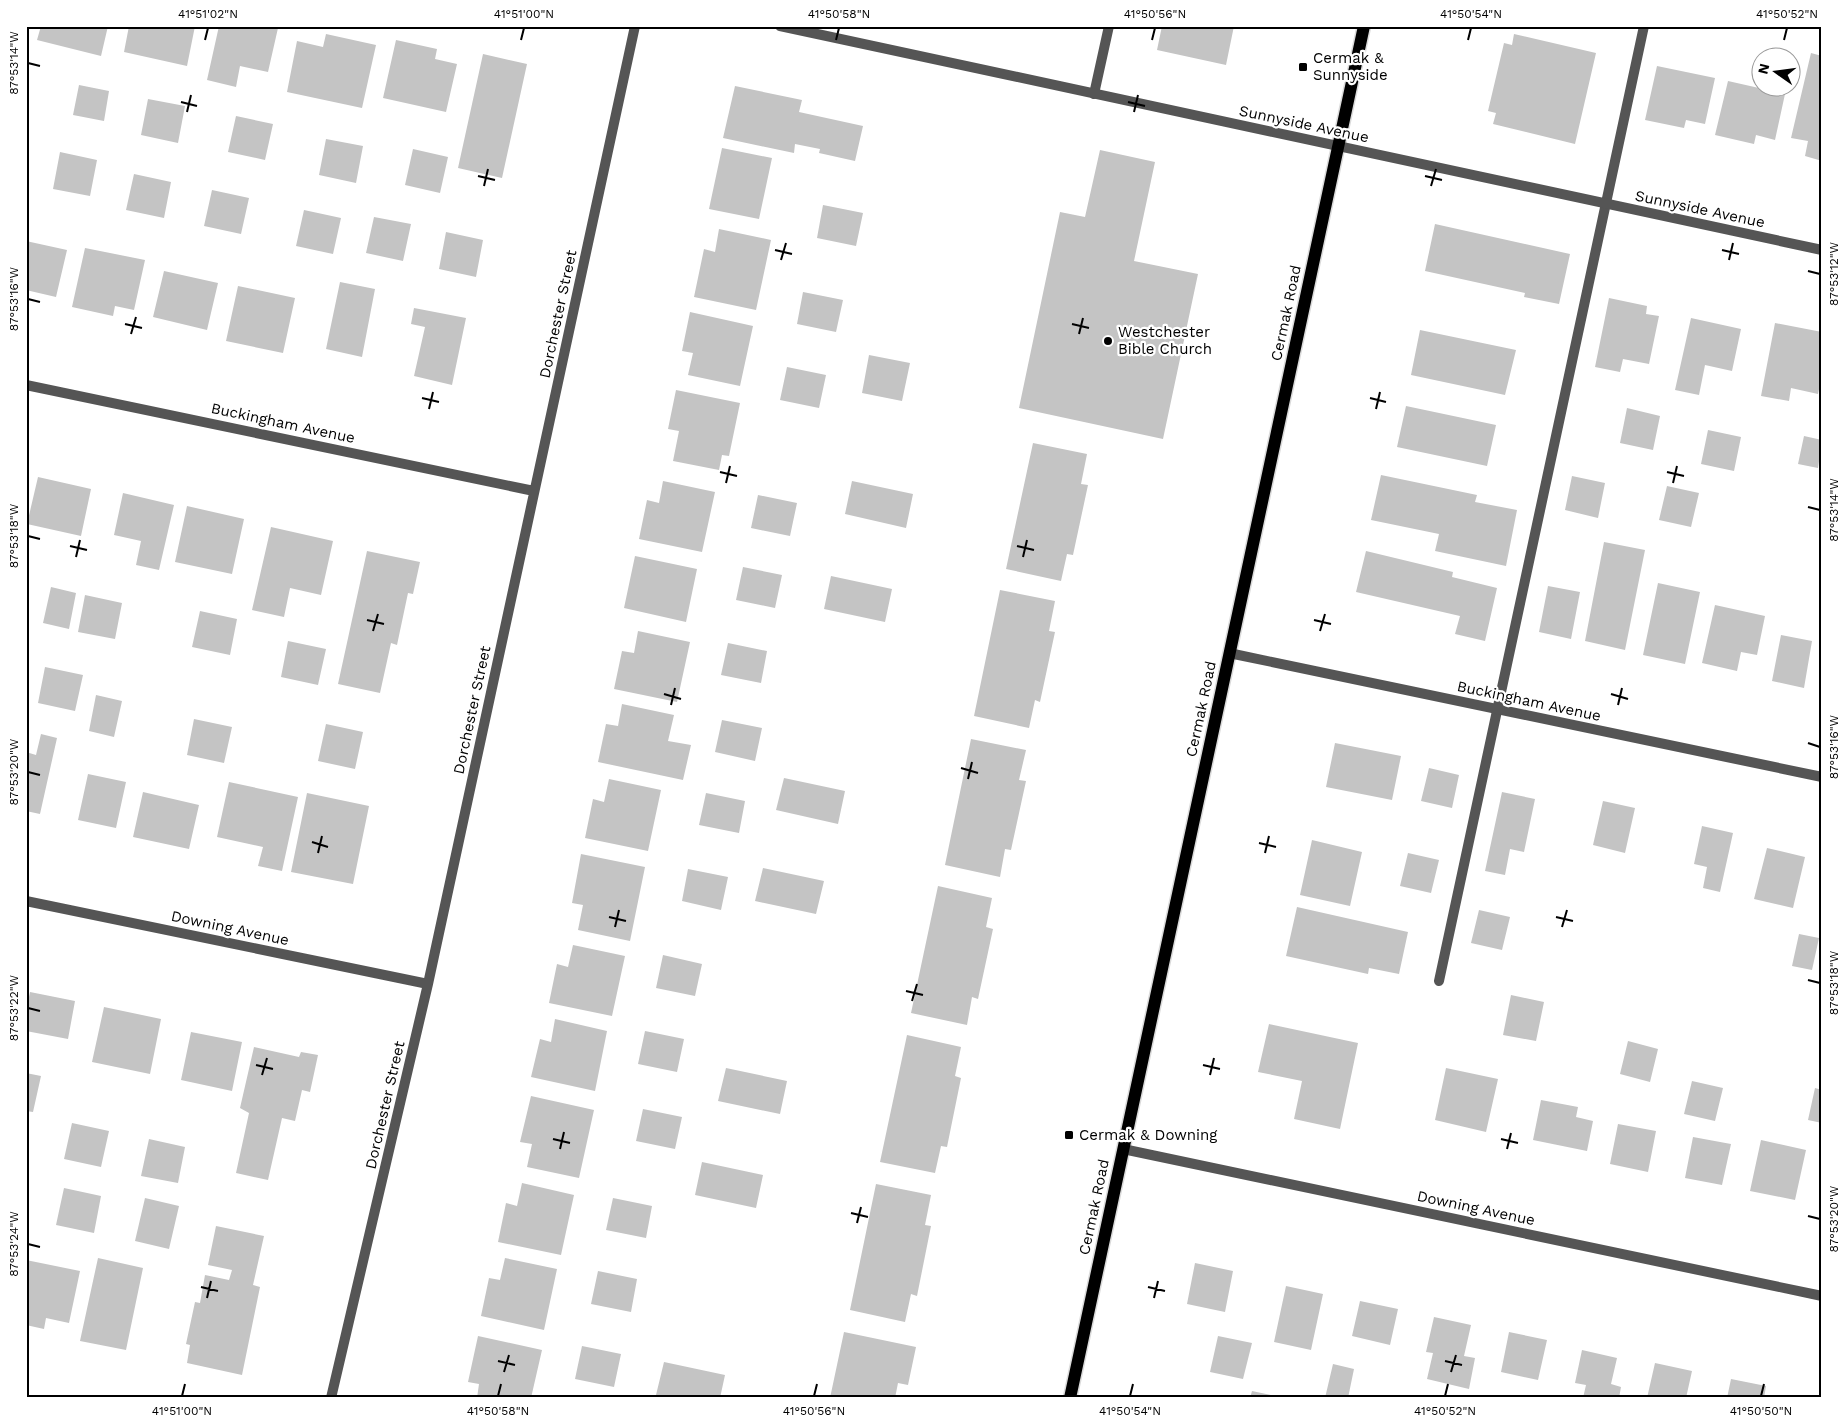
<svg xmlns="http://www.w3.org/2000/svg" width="1848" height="1424" viewBox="0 0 1848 1424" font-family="'Work Sans',sans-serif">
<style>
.building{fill:#c4c4c4}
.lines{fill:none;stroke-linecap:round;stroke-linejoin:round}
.primary-casing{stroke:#dbdbdb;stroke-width:15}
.lane{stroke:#555;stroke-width:10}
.street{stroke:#555;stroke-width:10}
.primary{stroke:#000;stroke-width:12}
.ticks{fill:none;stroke:#000;stroke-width:2}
.poi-dot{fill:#000;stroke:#fff;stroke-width:2}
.labels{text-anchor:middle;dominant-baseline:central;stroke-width:4.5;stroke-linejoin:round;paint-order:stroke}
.poi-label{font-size:15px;fill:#000;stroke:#fff;text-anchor:start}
.street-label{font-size:15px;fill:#000;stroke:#fff}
.neatline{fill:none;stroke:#000;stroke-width:2}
.ticks-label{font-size:12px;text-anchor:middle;fill:#000}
</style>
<rect width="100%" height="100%" fill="#fff"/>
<path class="building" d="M41 26H108L101 56 37 40Z
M129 26H195L187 66 124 52Z
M219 26H270L278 28 268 72 240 66 236 87 207 80Z
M1162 26H1234L1226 65 1157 50Z
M326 34 376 45 362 108 287 92 297 41 323 47Z
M1514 34 1596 53 1575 144 1493 124 1496 113 1488 111 1504 43 1512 45Z
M396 40 437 49 435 59 457 64 446 112 383 98Z
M1811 53 1822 56V161L1805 156 1808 141 1791 138Z
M483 54 527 64 502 178 458 168Z
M1657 66 1715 78 1705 124 1686 120 1684 128 1645 120Z
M1728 81 1785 94 1775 140 1756 135 1754 144 1715 135Z
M79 85 109 91 104 121 73 115Z
M735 86 802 100 799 112 863 126 855 161 819 153 820 149 795 144 794 153 723 138Z
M148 99 185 106 178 143 141 135Z
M236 116 273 124 265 160 228 152Z
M326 139 363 146 356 183 319 175Z
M722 148 772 158 759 219 709 209Z
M413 149 448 157 440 193 405 185Z
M1100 150 1155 162 1134 261 1198 274 1163 439 1019 408 1060 212 1085 217Z
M60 152 97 160 90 196 53 189Z
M134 174 171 182 164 218 126 210Z
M212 190 249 198 241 234 204 226Z
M823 205 863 213 856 246 817 238Z
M304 210 341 218 333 254 296 246Z
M374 217 411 224 403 261 366 253Z
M1435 224 1570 254 1559 304 1524 297 1525 293 1425 271Z
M719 229 771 240 756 310 694 297 704 249 715 252Z
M446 232 483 240 476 277 439 269Z
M26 241 67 250 56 297 26 290Z
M85 248 145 260 134 310 115 306 113 316 72 307Z
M164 271 218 283 207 330 153 317Z
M340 282 375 289 362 357 326 349Z
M238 286 295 298 283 353 226 341Z
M803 292 843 300 836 332 797 324Z
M1609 298 1647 306 1646 314 1659 316 1649 364 1623 359 1620 372 1595 367Z
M414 308 466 318 452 385 414 376 425 327 411 324Z
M690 312 753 326 740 386 688 375 693 353 682 351Z
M1691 318 1741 329 1732 371 1705 365 1699 395 1675 390Z
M1775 323 1822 332V375L1818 394 1791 388 1789 401 1761 396Z
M1420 330 1516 350 1505 395 1411 375Z
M869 355 910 363 902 401 862 393Z
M787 367 826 375 819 408 780 400Z
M676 390 740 403 729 456 722 455 719 470 673 461 679 431 668 429Z
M1406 406 1496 425 1487 466 1397 447Z
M1627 408 1660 416 1653 450 1620 443Z
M1708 430 1741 437 1734 471 1701 464Z
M1804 436 1822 440 1818 468 1798 464Z
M1033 443 1087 454 1081 484 1088 485 1073 555 1067 554 1061 581 1006 569Z
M1381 475 1477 495 1475 502 1517 510 1506 566 1435 551 1439 534 1371 520Z
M1572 476 1605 483 1598 518 1565 510Z
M38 477 91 489 81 536 27 524Z
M663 481 715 492 702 552 639 539 647 500 659 503Z
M852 481 913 494 906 528 845 514Z
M1667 486 1699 493 1691 527 1659 520Z
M123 493 174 505 159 570 136 565 141 541 114 535Z
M758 495 797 503 790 536 751 528Z
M187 506 244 519 232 574 175 562Z
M271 527 333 541 321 595 290 588 284 617 252 610Z
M1604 542 1645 550 1625 650 1585 641Z
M367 551 420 562 413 594 408 593 397 645 391 643 380 693 338 684Z
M1366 551 1453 572 1452 577 1497 588 1485 641 1455 634 1460 616 1356 592Z
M635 556 697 569 686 622 624 608Z
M743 567 782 575 775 608 736 600Z
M831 576 892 589 885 622 824 609Z
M1658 583 1700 592 1685 664 1643 655Z
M1548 586 1580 592 1571 639 1539 632Z
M51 587 76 593 69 629 43 623Z
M1000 590 1055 601 1049 631 1055 632 1040 702 1035 700 1029 728 974 716Z
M85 595 122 603 115 639 78 632Z
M1715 605 1765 616 1757 655 1741 652 1737 671 1702 663Z
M200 611 237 619 230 655 192 647Z
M638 631 690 642 677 702 614 689 622 651 634 653Z
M1781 635 1812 641 1804 688 1772 681Z
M288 641 326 649 318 685 281 677Z
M728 643 767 651 761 683 721 675Z
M45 667 83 675 75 711 38 703Z
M96 695 122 701 114 737 89 731Z
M622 704 674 715 668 741 691 745 683 780 598 762 606 724 618 726Z
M194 719 232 727 224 763 187 755Z
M722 720 762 728 755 761 715 752Z
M326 724 363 732 355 769 318 761Z
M41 734 57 738 40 814 26 811V752L36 755Z
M971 739 1026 750 1019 780 1026 781 1011 850 1005 849 1000 877 945 865Z
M1335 743 1401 756 1392 800 1326 787Z
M1429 768 1459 775 1452 808 1421 801Z
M88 774 126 782 116 828 78 820Z
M784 778 845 791 838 824 776 810Z
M609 779 661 790 648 851 585 838 593 799 604 802Z
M229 782 298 797 282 871 258 866 263 847 217 837Z
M143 792 199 805 189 849 133 837Z
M1502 792 1535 799 1524 852 1510 849 1505 875 1485 871Z
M307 793 369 806 353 884 291 872Z
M706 793 745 801 739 833 699 825Z
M1603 801 1635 808 1625 853 1593 845Z
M1702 826 1733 833 1720 892 1703 888 1707 867 1694 864Z
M1312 840 1362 852 1350 906 1300 895Z
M1767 848 1805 857 1793 908 1754 899Z
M1408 853 1439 860 1431 893 1400 886Z
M581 854 645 867 630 941 578 930 583 905 572 903Z
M763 868 824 881 816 914 755 901Z
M688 869 728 877 721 910 682 901Z
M938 886 992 898 986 927 993 929 978 999 972 997 967 1025 911 1013Z
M1297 907 1408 932 1399 974 1369 968 1368 974 1286 956Z
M1479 910 1510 917 1502 950 1471 943Z
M1799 934 1819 938 1812 970 1792 966Z
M573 945 625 956 612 1016 549 1003 557 964 568 967Z
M663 955 702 964 695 996 656 988Z
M30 992 75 1001 68 1039 26 1031V1012Z
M1511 995 1544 1002 1536 1041 1503 1035Z
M104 1007 161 1019 150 1074 92 1062Z
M555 1019 607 1031 595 1091 531 1077 540 1039 551 1042Z
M1269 1024 1358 1043 1340 1129 1294 1119 1302 1081 1258 1072Z
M645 1031 684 1039 677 1072 638 1064Z
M191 1032 242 1042 232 1091 181 1080Z
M907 1035 961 1047 955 1076 961 1078 947 1147 941 1146 935 1173 880 1162Z
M1628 1041 1658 1049 1650 1082 1620 1074Z
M254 1047 299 1057 301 1052 318 1055 310 1092 302 1090 295 1121 282 1118 268 1180 236 1173 249 1113 240 1108Z
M726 1068 787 1081 780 1114 718 1101Z
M1446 1068 1498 1079 1486 1132 1435 1120Z
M26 1073 41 1076 33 1112 26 1111Z
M1692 1081 1723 1088 1715 1121 1684 1114Z
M1815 1088 1822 1090V1123L1808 1120Z
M531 1096 594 1110 579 1178 527 1167 532 1144 520 1142Z
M1541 1100 1578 1107 1576 1117 1593 1121 1587 1151 1533 1140Z
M643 1109 682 1117 675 1149 636 1141Z
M72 1123 109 1131 101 1167 64 1159Z
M1618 1124 1656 1131 1648 1172 1610 1164Z
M1693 1137 1731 1144 1722 1185 1685 1178Z
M149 1139 185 1147 178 1183 141 1176Z
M1761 1140 1806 1150 1795 1200 1750 1191Z
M702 1162 763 1175 756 1208 695 1195Z
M522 1183 574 1195 561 1255 498 1242 506 1203 517 1206Z
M876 1184 931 1195 925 1225 931 1226 917 1296 911 1294 905 1322 850 1310Z
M64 1188 101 1196 94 1233 56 1225Z
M145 1198 179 1206 169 1249 135 1241Z
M613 1198 652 1206 646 1238 606 1230Z
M216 1226 264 1236 253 1285 260 1287 242 1375 187 1363 190 1345 186 1344 195 1302 200 1303 205 1275 229 1280 232 1270 208 1265Z
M98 1258 143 1268 126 1350 80 1341Z
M505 1258 557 1269 544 1330 481 1316 489 1278 500 1280Z
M26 1260 80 1271 69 1323 46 1318 44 1329 26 1325Z
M1195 1263 1233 1271 1225 1312 1187 1304Z
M598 1271 637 1279 631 1312 591 1304Z
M1286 1286 1323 1294 1311 1350 1274 1342Z
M1360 1301 1398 1309 1390 1345 1352 1336Z
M1434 1317 1471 1325 1464 1356 1475 1358 1469 1389 1427 1379 1433 1353 1426 1352Z
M844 1332 916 1347 908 1385 898 1383 895 1398H830Z
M1509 1332 1547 1340 1538 1380 1501 1372Z
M478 1336 542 1350 531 1398H477L479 1384 468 1382Z
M1218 1336 1252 1343 1243 1379 1210 1372Z
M582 1346 621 1354 614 1387 575 1379Z
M1582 1350 1617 1358 1611 1384 1621 1387 1619 1398H1583L1586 1385 1575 1383Z
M664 1362 725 1375 720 1398H671L656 1395Z
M1655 1363 1692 1371 1686 1398H1647Z
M1333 1364 1354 1369 1348 1398H1325Z
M1731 1379 1766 1386 1764 1398H1727Z
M1252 1391 1280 1397V1398H1250Z"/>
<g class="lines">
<defs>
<path id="primary" d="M1070 1398 1364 26"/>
</defs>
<use href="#primary" class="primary-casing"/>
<path class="lane" d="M1094 94 1109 26
M1439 981 1644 26"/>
<path class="street" d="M780 26 1822 250
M26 385 534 491
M1229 653 1822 777
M26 901 428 984
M1123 1149 1822 1296
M331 1398 428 984 635 26"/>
<use href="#primary" class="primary"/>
</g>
<path class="ticks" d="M205 40 208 28M521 40 524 28M836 40 839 28M1152 40 1155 28M1468 40 1471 28M1784 40 1787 28M28 63 40 66M181 102 197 106M1128 102 1145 106M187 112 191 95M1134 112 1138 95M478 176 495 180M1425 176 1442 180M484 186 488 169M1431 186 1436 169M775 250 792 254M1722 250 1739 254M781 260 786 243M1729 260 1733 243M1808 271 1820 274M28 299 40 302M125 324 142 328M1072 324 1089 328M131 334 136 317M1079 334 1083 318M422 398 439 402M1370 398 1386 402M429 409 433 392M1376 409 1380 392M720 472 737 476M1667 472 1684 476M726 483 730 466M1673 483 1677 466M1808 507 1820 510M28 536 40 539M70 546 87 550M1017 546 1034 550M76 557 80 540M1023 557 1027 540M367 620 384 624M1314 620 1331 624M373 631 378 614M1320 631 1325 614M664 694 681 699M1611 694 1628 699M671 705 675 688M1618 705 1622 688M1808 743 1820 747M961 768 978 773M28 772 40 775M968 779 972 762M312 842 328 847M1259 843 1276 847M318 853 322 836M1265 853 1269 836M609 917 626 921M1556 917 1573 921M615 927 619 910M1562 927 1567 910M1808 980 1820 983M906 991 923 995M912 1001 917 984M28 1008 40 1011M256 1065 273 1069M1203 1065 1220 1069M262 1075 267 1058M1210 1075 1214 1058M553 1139 570 1143M1501 1139 1518 1143M560 1149 564 1132M1507 1149 1511 1133M851 1213 868 1217M1808 1216 1820 1219M857 1223 861 1207M28 1244 40 1247M201 1287 218 1291M1148 1287 1165 1291M207 1298 211 1281M1154 1298 1158 1281M498 1361 515 1365M1445 1361 1462 1365M504 1372 509 1355M1451 1372 1456 1355M182 1396 185 1384M498 1396 501 1384M814 1396 817 1384M1130 1396 1133 1384M1445 1396 1448 1384M1761 1396 1764 1384"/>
<g class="poi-dot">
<rect x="1298" y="62" width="10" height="10" rx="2.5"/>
<circle cx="1108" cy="341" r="5"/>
<rect x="1064" y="1130" width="10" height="10" rx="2.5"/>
</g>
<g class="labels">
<g class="poi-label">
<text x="1313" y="58">Cermak &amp;<tspan x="1313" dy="17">Sunnyside</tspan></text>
<text x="1118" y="332">Westchester<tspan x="1118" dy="17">Bible Church</tspan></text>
<text x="1079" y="1135">Cermak &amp; Downing</text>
</g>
<g class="street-label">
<text transform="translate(1304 124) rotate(12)">Sunnyside Avenue</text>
<text transform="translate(1700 209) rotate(12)">Sunnyside Avenue</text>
<text transform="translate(1286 313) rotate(-78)">Cermak Road</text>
<text transform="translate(558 314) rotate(-78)">Dorchester Street</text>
<text transform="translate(283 423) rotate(12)">Buckingham Avenue</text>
<text transform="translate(1529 701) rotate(12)">Buckingham Avenue</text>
<text transform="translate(1201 709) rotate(-78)">Cermak Road</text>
<text transform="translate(472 710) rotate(-78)">Dorchester Street</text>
<text transform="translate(230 928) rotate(12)">Downing Avenue</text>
<text transform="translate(385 1105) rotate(-77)">Dorchester Street</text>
<text transform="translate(1094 1207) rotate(-78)">Cermak Road</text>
<text transform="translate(1476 1208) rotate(12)">Downing Avenue</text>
</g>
</g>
<rect width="1848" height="1424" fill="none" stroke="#ffffff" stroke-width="55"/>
<g transform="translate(1776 72) rotate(284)"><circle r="24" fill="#ffffff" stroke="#999999"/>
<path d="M0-4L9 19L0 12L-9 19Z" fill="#000000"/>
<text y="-8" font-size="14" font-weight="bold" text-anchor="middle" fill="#000000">N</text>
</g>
<rect x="28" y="28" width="1792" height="1368" class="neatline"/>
<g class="ticks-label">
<text x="208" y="18">41°51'02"N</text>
<text x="524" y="18">41°51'00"N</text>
<text x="839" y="18">41°50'58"N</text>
<text x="1155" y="18">41°50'56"N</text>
<text x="1471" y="18">41°50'54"N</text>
<text x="1787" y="18">41°50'52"N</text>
<text transform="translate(14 63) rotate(-90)" y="4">87°53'14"W</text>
<text transform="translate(1834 274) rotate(-90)" y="4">87°53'12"W</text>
<text transform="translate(14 299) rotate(-90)" y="4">87°53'16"W</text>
<text transform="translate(1834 510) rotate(-90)" y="4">87°53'14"W</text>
<text transform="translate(14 536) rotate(-90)" y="4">87°53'18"W</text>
<text transform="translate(1834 747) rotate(-90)" y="4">87°53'16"W</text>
<text transform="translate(14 772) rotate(-90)" y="4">87°53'20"W</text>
<text transform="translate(1834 983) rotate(-90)" y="4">87°53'18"W</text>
<text transform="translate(14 1008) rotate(-90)" y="4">87°53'22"W</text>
<text transform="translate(1834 1219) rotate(-90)" y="4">87°53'20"W</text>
<text transform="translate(14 1244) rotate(-90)" y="4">87°53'24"W</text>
<text x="182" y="1415">41°51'00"N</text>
<text x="498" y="1415">41°50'58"N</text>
<text x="814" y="1415">41°50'56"N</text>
<text x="1130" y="1415">41°50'54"N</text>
<text x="1445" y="1415">41°50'52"N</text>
<text x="1761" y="1415">41°50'50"N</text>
</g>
</svg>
